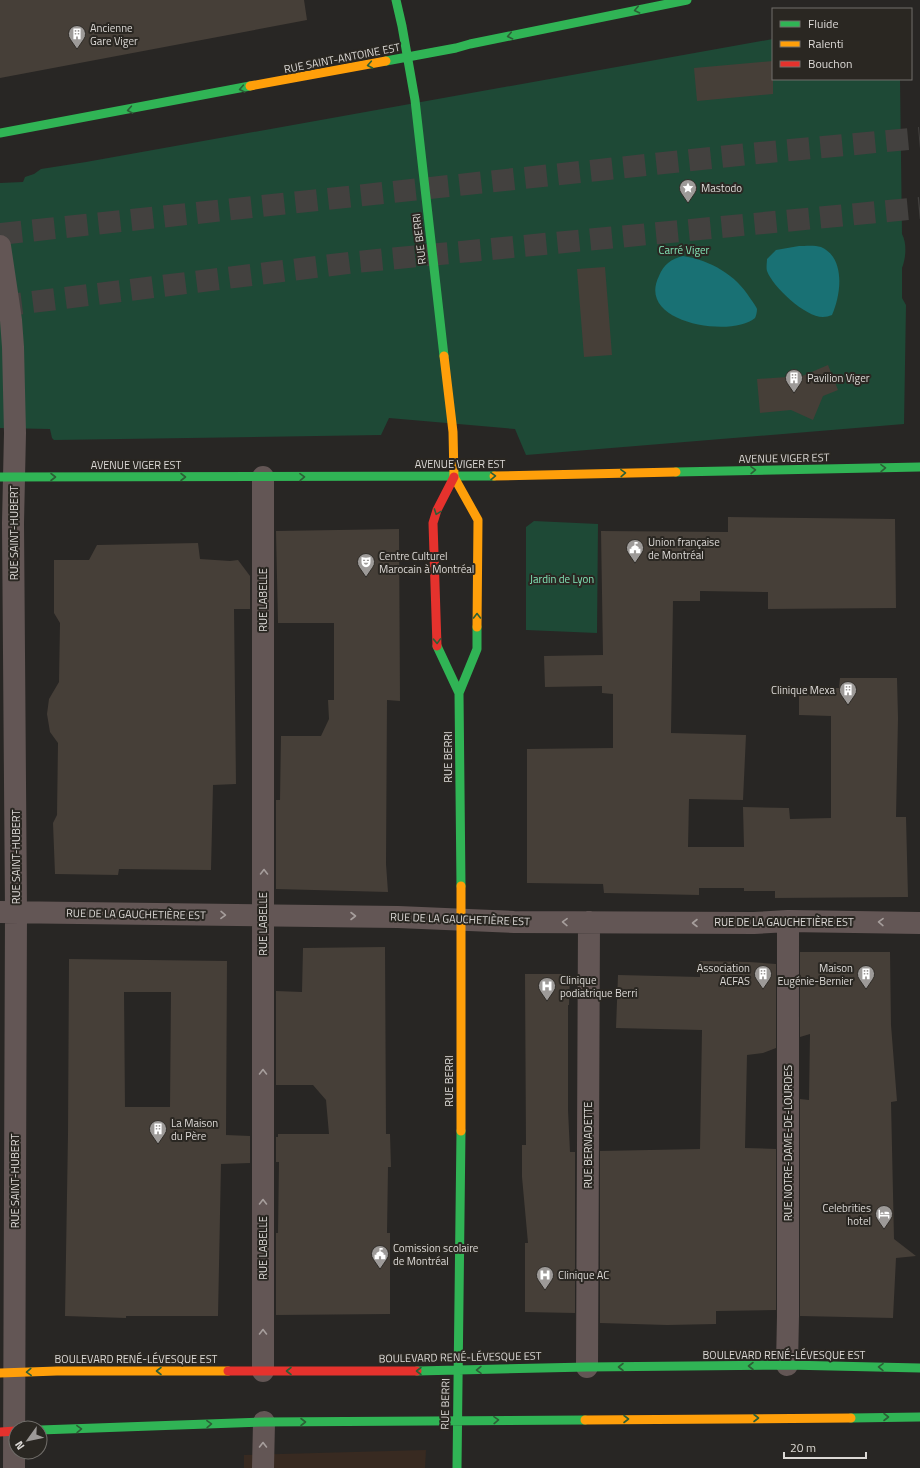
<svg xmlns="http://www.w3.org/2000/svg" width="920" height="1468" viewBox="0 0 920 1468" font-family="'Titillium Web',sans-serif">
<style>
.commercial{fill:#382a21}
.green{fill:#1e4936}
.water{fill:#197174}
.building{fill:#463f38;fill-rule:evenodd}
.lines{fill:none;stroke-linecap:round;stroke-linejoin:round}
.highway-tunnel{stroke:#43413f;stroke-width:22;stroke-dasharray:22 11;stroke-linecap:butt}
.street{stroke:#635655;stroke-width:22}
.fast{stroke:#30b455;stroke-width:9}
.slow{stroke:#ff9f0a;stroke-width:9}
.jam{stroke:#e5322d;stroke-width:9}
.oneway{stroke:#2c5f36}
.oneway2{stroke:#a69e9c}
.labels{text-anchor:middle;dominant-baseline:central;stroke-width:4;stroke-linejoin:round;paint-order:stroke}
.poi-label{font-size:11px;fill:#dcd9d6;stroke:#2a2722;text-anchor:start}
.street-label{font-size:11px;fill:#dcd9d6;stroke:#2a2722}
.park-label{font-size:11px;fill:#82e3b6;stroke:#2a2722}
</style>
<rect width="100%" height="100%" fill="#282624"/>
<path class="commercial" d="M426 1450 425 1468H244V1455Z"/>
<path class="green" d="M773 39V79H900L902 234C907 243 906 258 902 268V298L906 305 904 424 526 455 515 429 389 418 381 435 54 440 52 438 50 429 0 428V183L23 182 25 177 34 174 41 169 86 162Z
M534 521 598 524 597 633 526 630V527Z"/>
<path class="water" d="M799 246C805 246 815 245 821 247 846 258 841 295 832 315 829 316 826 317 823 317 805 317 773 287 767 271 766 268 767 262 767 259L776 250Z
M683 256C710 260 736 275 750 298 752 301 756 306 757 309 757 312 756 316 755 318 733 338 635 324 659 276 664 264 671 259 683 256Z"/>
<path class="building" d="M0 0H304L307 20 0 78Z
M773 61V94L697 101 694 68Z
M605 267 612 355 584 357 577 269Z
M828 365 838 390 823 396 813 420 791 410 760 413 757 379 802 376Z
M728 517 895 519 896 608 768 609V592L700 591V601H673L671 733 746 735 743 800 689 799 688 847H744L743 807 789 808 790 819 831 818V716L799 715V694H814V688H839L840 678H897L898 718 896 817H906L908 897 775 898V891H744V888H699V895L604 893 603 884 527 883V749L613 748V694L602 693V686L545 687 544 656 603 655 601 531 728 532Z
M399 529 400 701 387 700 386 864 388 892 276 889V800H280L281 736H321L329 719 328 700H334V623H278L276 531Z
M198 543 200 559 230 561 238 560 250 576V609H234L236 784 213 785 211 870 119 869 118 875 55 874 53 823 57 815 58 743 50 732 47 714 49 699 59 682 60 623 54 613V560H89L97 545Z
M385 947 386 1134H390L391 1167H388L387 1233H390V1314L276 1315V1233H278L279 1162H276V1137H278V1134H329L326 1100 313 1085H276V991L302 992 303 948Z
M800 952H890L891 1025 897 1101 891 1102 894 1239 916 1256 896 1258 893 1318 800 1316V1099L809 1100 810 1034 800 1037Z
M69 959 227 961 226 1135 250 1136V1163L221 1164 218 1316H126V1318L65 1316 68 1134ZM124 992H171L170 1107H125Z
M700 961 749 962 776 964V1048L763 1053 747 1055 745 1148 776 1149V1310L716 1311V1324L667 1325 600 1323V1151L700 1149 702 1030 616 1028 618 975 700 977Z
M525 974H570L569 1005H568V1110L570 1152H575V1313L525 1312V1243H528L522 1177V1145H526Z"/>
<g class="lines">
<path class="highway-tunnel" d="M0 234 748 154 920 138
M0 306 356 262 920 208"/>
<path class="street" d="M0 246 11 320 13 347 15 433 13 523 16 912 14 1468
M0 912 398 917 514 922 754 923 788 921 920 923
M787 1365 788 1316V921
M587 1367 589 922
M263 1371V477
M263 1468 264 1422"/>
<path class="fast" d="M396 0 402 26 415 100 444 356
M386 61 456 48 470 44 687 0
M0 133 250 86
M676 472 920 467
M0 477 494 476
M437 646 459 693
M461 886 459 693 477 649V627
M417 1371 587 1367 787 1365 920 1368
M851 1418 920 1417
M40 1430 264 1422 585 1420
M457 1468 461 1131"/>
<path class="slow" d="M250 86 386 61
M444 356 453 432 454 477 478 520 477 627
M494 476 676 472
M461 1131V886
M0 1373 57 1371H228
M585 1420 851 1418"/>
<path class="jam" d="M437 646 433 523 437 510 454 477
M228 1371H417
M0 1432 16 1431"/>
</g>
<defs><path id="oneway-chevron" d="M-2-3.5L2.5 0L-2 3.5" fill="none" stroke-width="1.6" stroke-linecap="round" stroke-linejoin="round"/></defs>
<g class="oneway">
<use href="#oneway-chevron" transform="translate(637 10) rotate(168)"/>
<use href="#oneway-chevron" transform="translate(510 36) rotate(168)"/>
<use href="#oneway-chevron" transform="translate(370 65) rotate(169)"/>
<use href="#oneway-chevron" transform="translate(242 89) rotate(169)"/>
<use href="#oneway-chevron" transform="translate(130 110) rotate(170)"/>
<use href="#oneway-chevron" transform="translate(883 468) rotate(-1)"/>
<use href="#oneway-chevron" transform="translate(753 470) rotate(-1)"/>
<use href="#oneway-chevron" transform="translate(623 473) rotate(-2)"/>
<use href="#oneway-chevron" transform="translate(493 476) rotate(-1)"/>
<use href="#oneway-chevron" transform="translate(53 477)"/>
<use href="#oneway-chevron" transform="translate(183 477)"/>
<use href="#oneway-chevron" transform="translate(302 477) rotate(-1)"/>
<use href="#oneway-chevron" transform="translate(437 512) rotate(110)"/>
<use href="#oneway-chevron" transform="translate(477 616) rotate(-90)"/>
<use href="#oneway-chevron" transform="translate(437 641) rotate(88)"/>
<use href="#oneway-chevron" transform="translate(751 1366) rotate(180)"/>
<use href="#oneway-chevron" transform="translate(621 1367) rotate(180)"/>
<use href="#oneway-chevron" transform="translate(881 1367) rotate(-179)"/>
<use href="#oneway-chevron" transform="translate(479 1370) rotate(179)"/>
<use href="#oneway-chevron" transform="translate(159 1371) rotate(-180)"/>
<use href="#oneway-chevron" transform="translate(289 1371) rotate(180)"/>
<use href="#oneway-chevron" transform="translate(419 1371) rotate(-180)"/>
<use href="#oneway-chevron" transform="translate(29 1372) rotate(177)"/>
<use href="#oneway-chevron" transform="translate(886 1417)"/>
<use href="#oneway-chevron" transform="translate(756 1418)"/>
<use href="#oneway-chevron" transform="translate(626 1419)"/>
<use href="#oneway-chevron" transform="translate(496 1420) rotate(-2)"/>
<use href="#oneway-chevron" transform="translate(303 1422)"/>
<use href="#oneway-chevron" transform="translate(209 1424) rotate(-2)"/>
<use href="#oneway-chevron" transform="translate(79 1429) rotate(-2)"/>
</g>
<g class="oneway2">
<use href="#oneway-chevron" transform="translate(264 872) rotate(-90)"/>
<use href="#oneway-chevron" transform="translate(223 915) rotate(1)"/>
<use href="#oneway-chevron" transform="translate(353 916)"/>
<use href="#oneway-chevron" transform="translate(565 922) rotate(-179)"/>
<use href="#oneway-chevron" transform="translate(881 922) rotate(-179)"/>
<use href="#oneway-chevron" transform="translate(695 923) rotate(-180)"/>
<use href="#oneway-chevron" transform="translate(263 1072) rotate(-90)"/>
<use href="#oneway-chevron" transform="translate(263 1202) rotate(-90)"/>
<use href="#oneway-chevron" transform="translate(263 1332) rotate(-90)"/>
<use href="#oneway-chevron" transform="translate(263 1445) rotate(-90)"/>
</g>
<defs>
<symbol id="building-pin" viewBox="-11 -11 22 30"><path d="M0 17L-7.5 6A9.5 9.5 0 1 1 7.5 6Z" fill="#9d9a98" stroke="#2a2722"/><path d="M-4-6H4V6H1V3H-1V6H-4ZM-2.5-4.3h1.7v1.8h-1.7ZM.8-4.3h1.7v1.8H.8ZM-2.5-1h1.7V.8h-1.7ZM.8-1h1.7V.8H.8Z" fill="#fff"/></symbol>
<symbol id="sight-pin" viewBox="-11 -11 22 30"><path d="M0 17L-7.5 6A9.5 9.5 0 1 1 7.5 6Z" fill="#9d9a98" stroke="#2a2722"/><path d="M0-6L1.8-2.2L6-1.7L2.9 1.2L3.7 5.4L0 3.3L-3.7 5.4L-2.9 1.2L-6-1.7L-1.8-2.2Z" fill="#fff"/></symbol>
<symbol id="civic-pin" viewBox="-11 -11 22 30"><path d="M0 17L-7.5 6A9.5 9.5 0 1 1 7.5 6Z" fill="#9d9a98" stroke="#2a2722"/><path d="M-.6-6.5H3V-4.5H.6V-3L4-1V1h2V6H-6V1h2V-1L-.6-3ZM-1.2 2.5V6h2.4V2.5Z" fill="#fff"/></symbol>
<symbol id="theatre-pin" viewBox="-11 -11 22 30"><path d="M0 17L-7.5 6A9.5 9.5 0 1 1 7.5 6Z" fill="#9d9a98" stroke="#2a2722"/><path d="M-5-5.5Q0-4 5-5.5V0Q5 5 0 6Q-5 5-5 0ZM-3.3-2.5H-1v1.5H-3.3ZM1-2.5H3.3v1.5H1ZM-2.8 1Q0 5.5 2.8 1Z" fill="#fff"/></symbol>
<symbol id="hospital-pin" viewBox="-11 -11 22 30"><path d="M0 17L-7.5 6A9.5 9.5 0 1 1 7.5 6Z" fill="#9d9a98" stroke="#2a2722"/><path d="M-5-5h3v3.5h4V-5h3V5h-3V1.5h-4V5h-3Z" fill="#fff"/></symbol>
<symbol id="hotel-pin" viewBox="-11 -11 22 30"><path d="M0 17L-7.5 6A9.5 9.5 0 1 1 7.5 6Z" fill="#9d9a98" stroke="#2a2722"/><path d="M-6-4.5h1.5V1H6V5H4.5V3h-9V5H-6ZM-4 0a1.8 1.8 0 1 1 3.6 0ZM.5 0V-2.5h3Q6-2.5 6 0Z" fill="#fff"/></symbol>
</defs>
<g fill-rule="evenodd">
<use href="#building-pin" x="67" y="24" width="20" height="27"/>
<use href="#sight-pin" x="678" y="178" width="20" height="27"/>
<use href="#building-pin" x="784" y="368" width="20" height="27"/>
<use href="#civic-pin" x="625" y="538" width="20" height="27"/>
<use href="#theatre-pin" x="356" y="552" width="20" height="27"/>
<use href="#building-pin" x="838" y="680" width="20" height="27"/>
<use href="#building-pin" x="753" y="964" width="20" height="27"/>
<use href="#building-pin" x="856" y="964" width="20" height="27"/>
<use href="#hospital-pin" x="537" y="976" width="20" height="27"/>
<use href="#building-pin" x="148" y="1119" width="20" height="27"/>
<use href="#hotel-pin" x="874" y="1204" width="20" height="27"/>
<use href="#civic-pin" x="370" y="1244" width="20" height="27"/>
<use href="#hospital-pin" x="535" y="1265" width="20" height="27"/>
</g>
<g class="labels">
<g class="poi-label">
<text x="90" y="28">Ancienne<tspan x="90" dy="13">Gare Viger</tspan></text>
<text x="701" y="188">Mastodo</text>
<text x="807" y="378">Pavilion Viger</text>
<text x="648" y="542">Union française<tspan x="648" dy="13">de Montréal</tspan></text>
<text x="379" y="556">Centre Culturel<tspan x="379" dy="13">Marocain à Montréal</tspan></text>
<text x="835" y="690" text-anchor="end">Clinique Mexa</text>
<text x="750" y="968" text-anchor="end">Association<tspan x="750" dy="13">ACFAS</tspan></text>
<text x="853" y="968" text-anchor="end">Maison<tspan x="853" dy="13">Eugénie-Bernier</tspan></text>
<text x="560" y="980">Clinique<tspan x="560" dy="13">podiatrique Berri</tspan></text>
<text x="171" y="1123">La Maison<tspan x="171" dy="13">du Père</tspan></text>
<text x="871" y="1208" text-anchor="end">Celebrities<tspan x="871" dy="13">hotel</tspan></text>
<text x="393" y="1248">Comission scolaire<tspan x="393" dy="13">de Montréal</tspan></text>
<text x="558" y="1275">Clinique AC</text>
</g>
<g class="street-label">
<text transform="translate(342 58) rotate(-11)">RUE SAINT-ANTOINE EST</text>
<text transform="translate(419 239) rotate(-97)">RUE BERRI</text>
<text transform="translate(784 458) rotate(-1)">AVENUE VIGER EST</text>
<text x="460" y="464">AVENUE VIGER EST</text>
<text x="136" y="465">AVENUE VIGER EST</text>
<text transform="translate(14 533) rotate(-90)">RUE SAINT-HUBERT</text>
<text transform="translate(263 600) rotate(-90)">RUE LABELLE</text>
<text transform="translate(448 757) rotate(-90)">RUE BERRI</text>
<text transform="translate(16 857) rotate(-90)">RUE SAINT-HUBERT</text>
<text transform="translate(136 914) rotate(1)">RUE DE LA GAUCHETIÈRE EST</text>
<text transform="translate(460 919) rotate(2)">RUE DE LA GAUCHETIÈRE EST</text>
<text x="784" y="922">RUE DE LA GAUCHETIÈRE EST</text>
<text transform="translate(263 924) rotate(-90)">RUE LABELLE</text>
<text transform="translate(449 1081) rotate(-90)">RUE BERRI</text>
<text transform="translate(788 1143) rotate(-90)">RUE NOTRE-DAME-DE-LOURDES</text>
<text transform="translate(588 1145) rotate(-90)">RUE BERNADETTE</text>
<text transform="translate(15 1181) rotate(-90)">RUE SAINT-HUBERT</text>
<text transform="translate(263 1248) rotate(-90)">RUE LABELLE</text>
<text x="784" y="1355">BOULEVARD RENÉ-LÉVESQUE EST</text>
<text transform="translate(460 1357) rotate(-1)">BOULEVARD RENÉ-LÉVESQUE EST</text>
<text x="136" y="1359">BOULEVARD RENÉ-LÉVESQUE EST</text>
<text transform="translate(445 1404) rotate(-89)">RUE BERRI</text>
</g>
<g class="park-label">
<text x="684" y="250">Carré Viger</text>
<text x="562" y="579">Jardin de Lyon</text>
</g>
</g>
<rect x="772" y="8" width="140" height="72" fill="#2a2722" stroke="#716e6a"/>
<rect x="780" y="21" width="20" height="6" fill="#30b455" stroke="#716e6a"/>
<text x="808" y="28" font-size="12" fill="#dcd9d6">Fluide</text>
<rect x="780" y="41" width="20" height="6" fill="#ff9f0a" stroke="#716e6a"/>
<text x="808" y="48" font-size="12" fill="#dcd9d6">Ralenti</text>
<rect x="780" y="61" width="20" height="6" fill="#e5322d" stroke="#716e6a"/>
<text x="808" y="68" font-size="12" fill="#dcd9d6">Bouchon</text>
<g transform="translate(28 1440) rotate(237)"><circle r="19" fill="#2a2722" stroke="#716e6a"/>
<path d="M0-3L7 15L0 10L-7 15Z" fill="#9d9a98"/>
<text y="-6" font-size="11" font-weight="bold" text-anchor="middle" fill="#dcd9d6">N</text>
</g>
<path d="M784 1452v6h82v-6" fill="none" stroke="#dcd9d6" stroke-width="2"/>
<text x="790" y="1452" font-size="12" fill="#dcd9d6" stroke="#2a2722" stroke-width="3" paint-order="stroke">20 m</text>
</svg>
